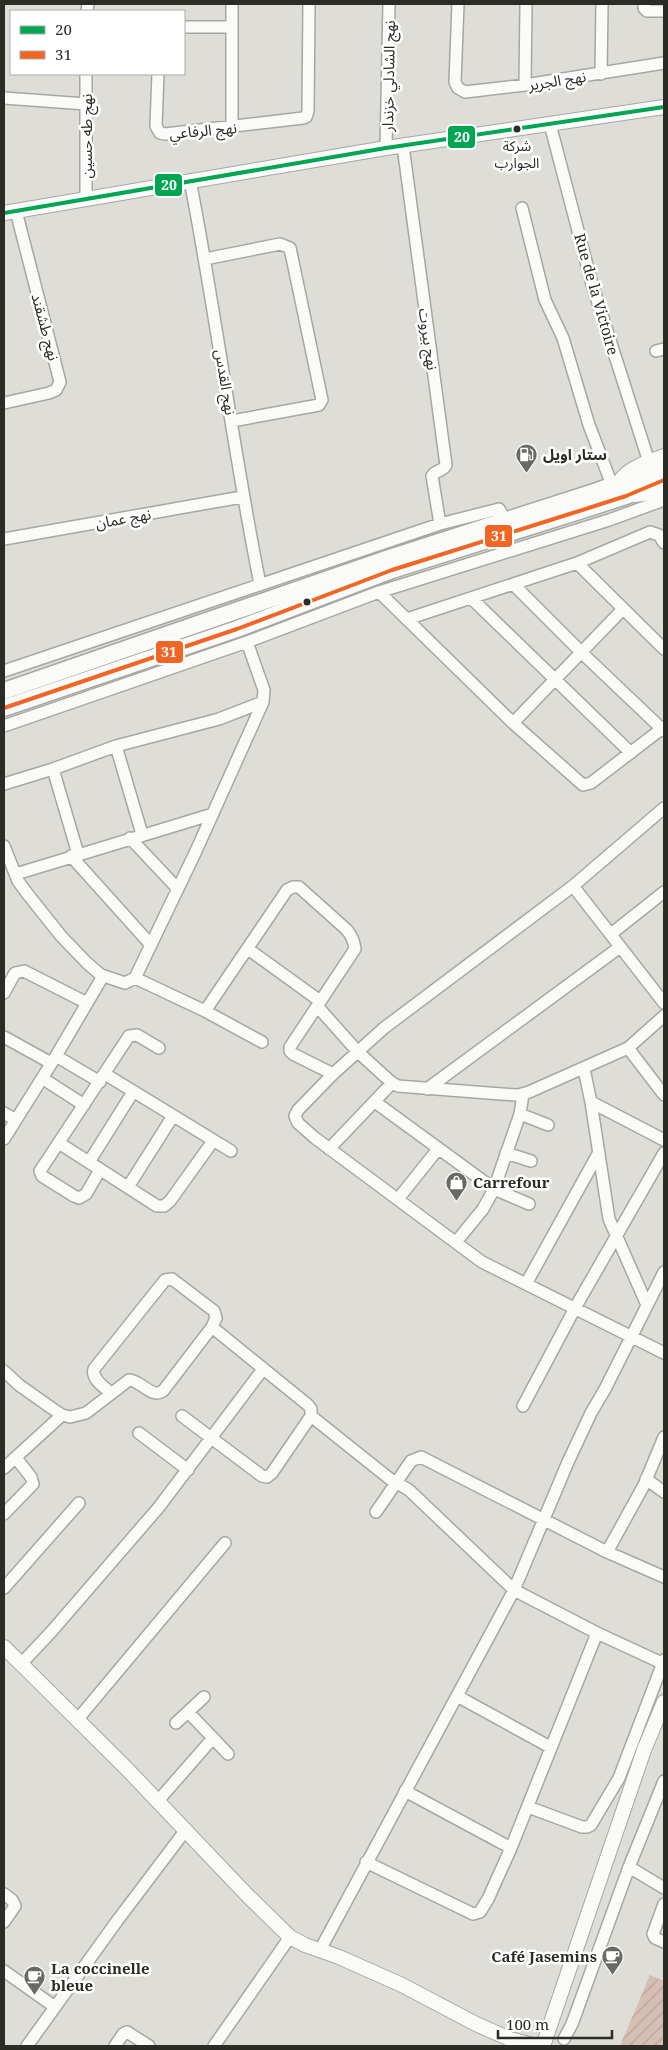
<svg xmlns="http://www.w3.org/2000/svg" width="668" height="2050" viewBox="0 0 668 2050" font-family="'Noto Serif','Noto Sans Arabic',serif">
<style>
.garden{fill:url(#garden-furrows)}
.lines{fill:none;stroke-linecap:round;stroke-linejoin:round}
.minor-casing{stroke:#a7a7a2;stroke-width:14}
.major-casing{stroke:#a7a7a2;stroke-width:16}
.highway-casing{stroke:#a7a7a2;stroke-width:19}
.minor{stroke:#fafaf9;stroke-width:11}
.major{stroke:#fafaf9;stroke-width:14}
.highway{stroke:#fafaf9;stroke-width:16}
.bus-1-casing{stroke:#fff;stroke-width:8}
.bus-2-casing{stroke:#fff;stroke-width:8}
.bus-1{stroke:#00a651;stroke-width:4}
.bus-2{stroke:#f26522;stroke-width:4}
.bus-dot{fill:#2c2c27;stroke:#fff;stroke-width:2}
.labels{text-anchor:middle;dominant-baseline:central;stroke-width:5;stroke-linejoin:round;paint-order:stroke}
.bus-label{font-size:14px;fill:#2c2c27;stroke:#fff}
.street-label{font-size:15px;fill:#2c2c27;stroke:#fff}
.poi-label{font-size:15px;font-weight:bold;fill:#2c2c27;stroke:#fff;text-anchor:start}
.line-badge{stroke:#fff;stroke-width:2}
.badge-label{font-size:14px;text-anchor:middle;font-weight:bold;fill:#fff}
</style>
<defs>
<pattern id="garden-furrows" width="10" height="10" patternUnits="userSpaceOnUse" patternTransform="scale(1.25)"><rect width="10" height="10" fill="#d5bfb3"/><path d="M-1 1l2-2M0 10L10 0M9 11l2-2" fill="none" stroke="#b7a49a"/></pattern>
</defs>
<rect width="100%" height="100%" fill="#deddd7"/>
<path class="garden" d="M650 1975 664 1981V2046H620Z"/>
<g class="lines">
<defs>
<path id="minor" d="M458 4 455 82 458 88 465 92 525 85 664 63
M644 4V8L647 11H664
M87 11 88 4
M184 27H231
M158 74 156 126 160 133 165 134 303 118 306 117 308 111 309 4
M601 74 602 4
M525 85 526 4
M4 98 86 104
M550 124 592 284 649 462
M232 128V4
M403 146 446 465C444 471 435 470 432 476L440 524
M386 148 389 4
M190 180C216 314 233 450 260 584
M86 198V74
M522 208 545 300 563 338 589 425 612 485
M205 259 280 244 290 248 322 400 319 405 232 421
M656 351 664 349
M4 403 49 393 56 390 60 382 16 211
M4 539 242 497
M577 563 664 649
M513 584 581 652 664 731
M379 592 513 723 583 785 591 783 664 727
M472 599 631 753
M407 619 577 563 650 532 659 535 664 543
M4 671 440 524 499 509 506 521
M513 723 623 609
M4 726 247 642 379 592 609 520 664 500
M116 746 142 834
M53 769 78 854
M4 784 53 769 116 746 219 719 263 702
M664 808 573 886 384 1028 333 1074 298 1110 295 1116 298 1123 315 1138 482 1262 664 1353
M130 838 178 889
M4 846 18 881 26 892 61 936 87 963 101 975 125 983 135 978 205 1011 262 1042
M71 856 151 945
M16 874 213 814
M573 886 664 1003
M611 934 664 892
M248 949 320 1001
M135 978 196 851 263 702 264 690 247 642
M4 993 15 973 24 971 87 1003
M317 1006 358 1052 392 1083 398 1086 501 1094 518 1095 529 1092 628 1048 664 1016
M205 1011 287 890 293 887H299L347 930C352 936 354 941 355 949L290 1047V1051L293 1054 333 1074
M4 1037 51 1063
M628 1048 664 1095
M56 1056 100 1082
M584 1069 591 1102 609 1219 647 1305
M105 1074 231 1151
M42 1078 84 1105
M427 1089 620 947
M375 1102 494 1189 529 1204
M591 1102 664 1140
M4 1113 16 1120
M520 1114 548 1125
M4 1139 56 1056 103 976
M59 1143 157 1206H164L170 1201 213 1141
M329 1149 392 1083
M506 1153 531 1161
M89 1162 133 1092
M100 1170 86 1194 79 1198 74 1196 42 1176 40 1171 129 1036 137 1035 159 1048
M128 1187 173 1116
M398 1199 438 1149
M456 1242 483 1209 494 1189 520 1114 523 1094
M526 1284 598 1154
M4 1371 19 1385 50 1407 62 1415 70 1417 86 1413 129 1380C141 1380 151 1399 163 1391L212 1327 216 1318 214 1311 172 1279 165 1280 94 1369C91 1379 104 1387 111 1393
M523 1406 575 1308 664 1153
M182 1416 262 1476 267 1477 272 1473 311 1416V1409L308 1405 212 1327
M311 1416 390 1479 409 1490 514 1590 597 1633 664 1664
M139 1433 188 1470
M4 1468 62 1415
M646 1479 664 1492
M376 1512 411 1461 421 1457 607 1552 664 1577
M4 1514 33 1484 31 1477 16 1458
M607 1552 644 1485 664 1437
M4 1588 79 1503
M21 1664 52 1631 159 1507 263 1369
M457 1696 550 1747
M77 1720 225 1543
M176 1723 204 1697
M213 1738 228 1754
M405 1791 511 1848
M157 1802 213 1738 188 1712
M528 1807 582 1827H587L591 1825 619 1778 664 1660
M366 1862 473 1914 480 1912 488 1899 511 1848 597 1633
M629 1867 664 1888
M4 1894 12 1900 15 1906 4 1922
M664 1904 653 1934 655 1938 664 1942
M320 1950 514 1590 568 1462 591 1413 605 1389 664 1272
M4 1971 55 2007
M564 2039 572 2024 629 1867 664 1781
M27 2046 117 1921 185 1831
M115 2046 123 2034 127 2032 149 2046
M214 2046 290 1937"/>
<path id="major" d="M4 213 386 148 664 107
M620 481C629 467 649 462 664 456
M634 495 664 491
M4 1647 127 1769 248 1896 290 1937 305 1945 339 1957 402 1985 476 2024 510 2039 536 2046
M543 2046 644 1750 664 1702"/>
<path id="highway" d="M4 691 386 559 597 491 664 467
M4 708 237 629 392 570 576 512 626 496 664 480"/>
</defs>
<use href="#minor" class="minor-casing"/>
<use href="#major" class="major-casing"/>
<use href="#highway" class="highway-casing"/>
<use href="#minor" class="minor"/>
<use href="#major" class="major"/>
<use href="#highway" class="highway"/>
<defs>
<path id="bus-1" d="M4 213 386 148 664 107"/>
<path id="bus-2" d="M4 708 237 629 392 570 576 512 626 496 664 480"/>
</defs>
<use href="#bus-1" class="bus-1-casing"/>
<use href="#bus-2" class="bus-2-casing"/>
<use href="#bus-1" class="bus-1"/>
<use href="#bus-2" class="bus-2"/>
</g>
<defs>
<symbol id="fuel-pin" viewBox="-11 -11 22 30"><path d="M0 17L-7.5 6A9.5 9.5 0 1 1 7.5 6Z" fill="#6a6a65" stroke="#fff"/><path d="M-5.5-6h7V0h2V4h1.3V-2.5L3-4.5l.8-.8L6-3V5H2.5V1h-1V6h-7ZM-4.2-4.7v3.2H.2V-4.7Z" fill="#fff"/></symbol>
<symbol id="shop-pin" viewBox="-11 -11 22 30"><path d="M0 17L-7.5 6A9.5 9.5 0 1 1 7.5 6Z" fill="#6a6a65" stroke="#fff"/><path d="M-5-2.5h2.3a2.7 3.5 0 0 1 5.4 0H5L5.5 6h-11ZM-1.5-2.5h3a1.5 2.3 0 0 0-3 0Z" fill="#fff"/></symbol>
<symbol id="cafe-pin" viewBox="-11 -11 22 30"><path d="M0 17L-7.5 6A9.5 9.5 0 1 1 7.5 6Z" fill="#6a6a65" stroke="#fff"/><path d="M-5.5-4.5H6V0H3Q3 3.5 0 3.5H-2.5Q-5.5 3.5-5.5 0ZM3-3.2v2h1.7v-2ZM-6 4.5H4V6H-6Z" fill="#fff"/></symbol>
</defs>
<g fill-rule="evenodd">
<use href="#fuel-pin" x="514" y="442" width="25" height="34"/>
<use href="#shop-pin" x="444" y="1170" width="25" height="34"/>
<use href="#cafe-pin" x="600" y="1944" width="25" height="34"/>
<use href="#cafe-pin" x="22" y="1964" width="25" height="34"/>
</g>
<g class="bus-dot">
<circle cx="517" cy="129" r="4.5"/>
<circle cx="307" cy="602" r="4.5"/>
</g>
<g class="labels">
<g class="bus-label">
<text x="517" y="145">شركة<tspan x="517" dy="17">الجوارب</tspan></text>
</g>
<g class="street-label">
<text transform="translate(388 76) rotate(-89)">نهج الشادلي خزندار</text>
<text transform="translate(557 80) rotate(-9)">نهج الجرير</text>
<text transform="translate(203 130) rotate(-5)">نهج الرفاعي</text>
<text transform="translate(86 136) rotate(-90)">نهج طه حسين</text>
<text transform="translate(597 294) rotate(74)">Rue de la Victoire</text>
<text transform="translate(46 327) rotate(75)">نهج طشقند</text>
<text transform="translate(429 339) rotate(82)">نهج بيروت</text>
<text transform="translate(226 382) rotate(81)">نهج القدس</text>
<text transform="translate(123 518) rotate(-10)">نهج عمان</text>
</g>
<g class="poi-label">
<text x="543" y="454">ستار اويل</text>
<text x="473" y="1182">Carrefour</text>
<text x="597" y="1956" text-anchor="end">Café Jasemins</text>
<text x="51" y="1968">La coccinelle<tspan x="51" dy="17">bleue</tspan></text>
</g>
</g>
<g class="line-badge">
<rect x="447" y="125" width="29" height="24" rx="5" fill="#00a651"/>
<rect x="154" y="173" width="29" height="24" rx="5" fill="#00a651"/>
<rect x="484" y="524" width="29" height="24" rx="5" fill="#f26522"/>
<rect x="155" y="640" width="29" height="24" rx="5" fill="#f26522"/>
</g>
<g class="badge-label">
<text x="462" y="142">20</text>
<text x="169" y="190">20</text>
<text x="499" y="541">31</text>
<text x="169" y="657">31</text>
</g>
<rect width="668" height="2050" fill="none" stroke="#2c2c27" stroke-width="10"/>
<rect x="10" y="10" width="175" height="65" fill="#ffffff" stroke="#ababa9"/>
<rect x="20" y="26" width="25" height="8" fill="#00a651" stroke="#ababa9"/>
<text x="55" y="35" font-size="15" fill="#2c2c27">20</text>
<rect x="20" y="51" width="25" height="8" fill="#f26522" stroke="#ababa9"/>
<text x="55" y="60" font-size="15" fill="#2c2c27">31</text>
<path d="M498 2030v8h114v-8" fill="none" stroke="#2c2c27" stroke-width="2.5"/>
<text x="506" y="2030" font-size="15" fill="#2c2c27" stroke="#ffffff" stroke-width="4" paint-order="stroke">100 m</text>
</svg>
